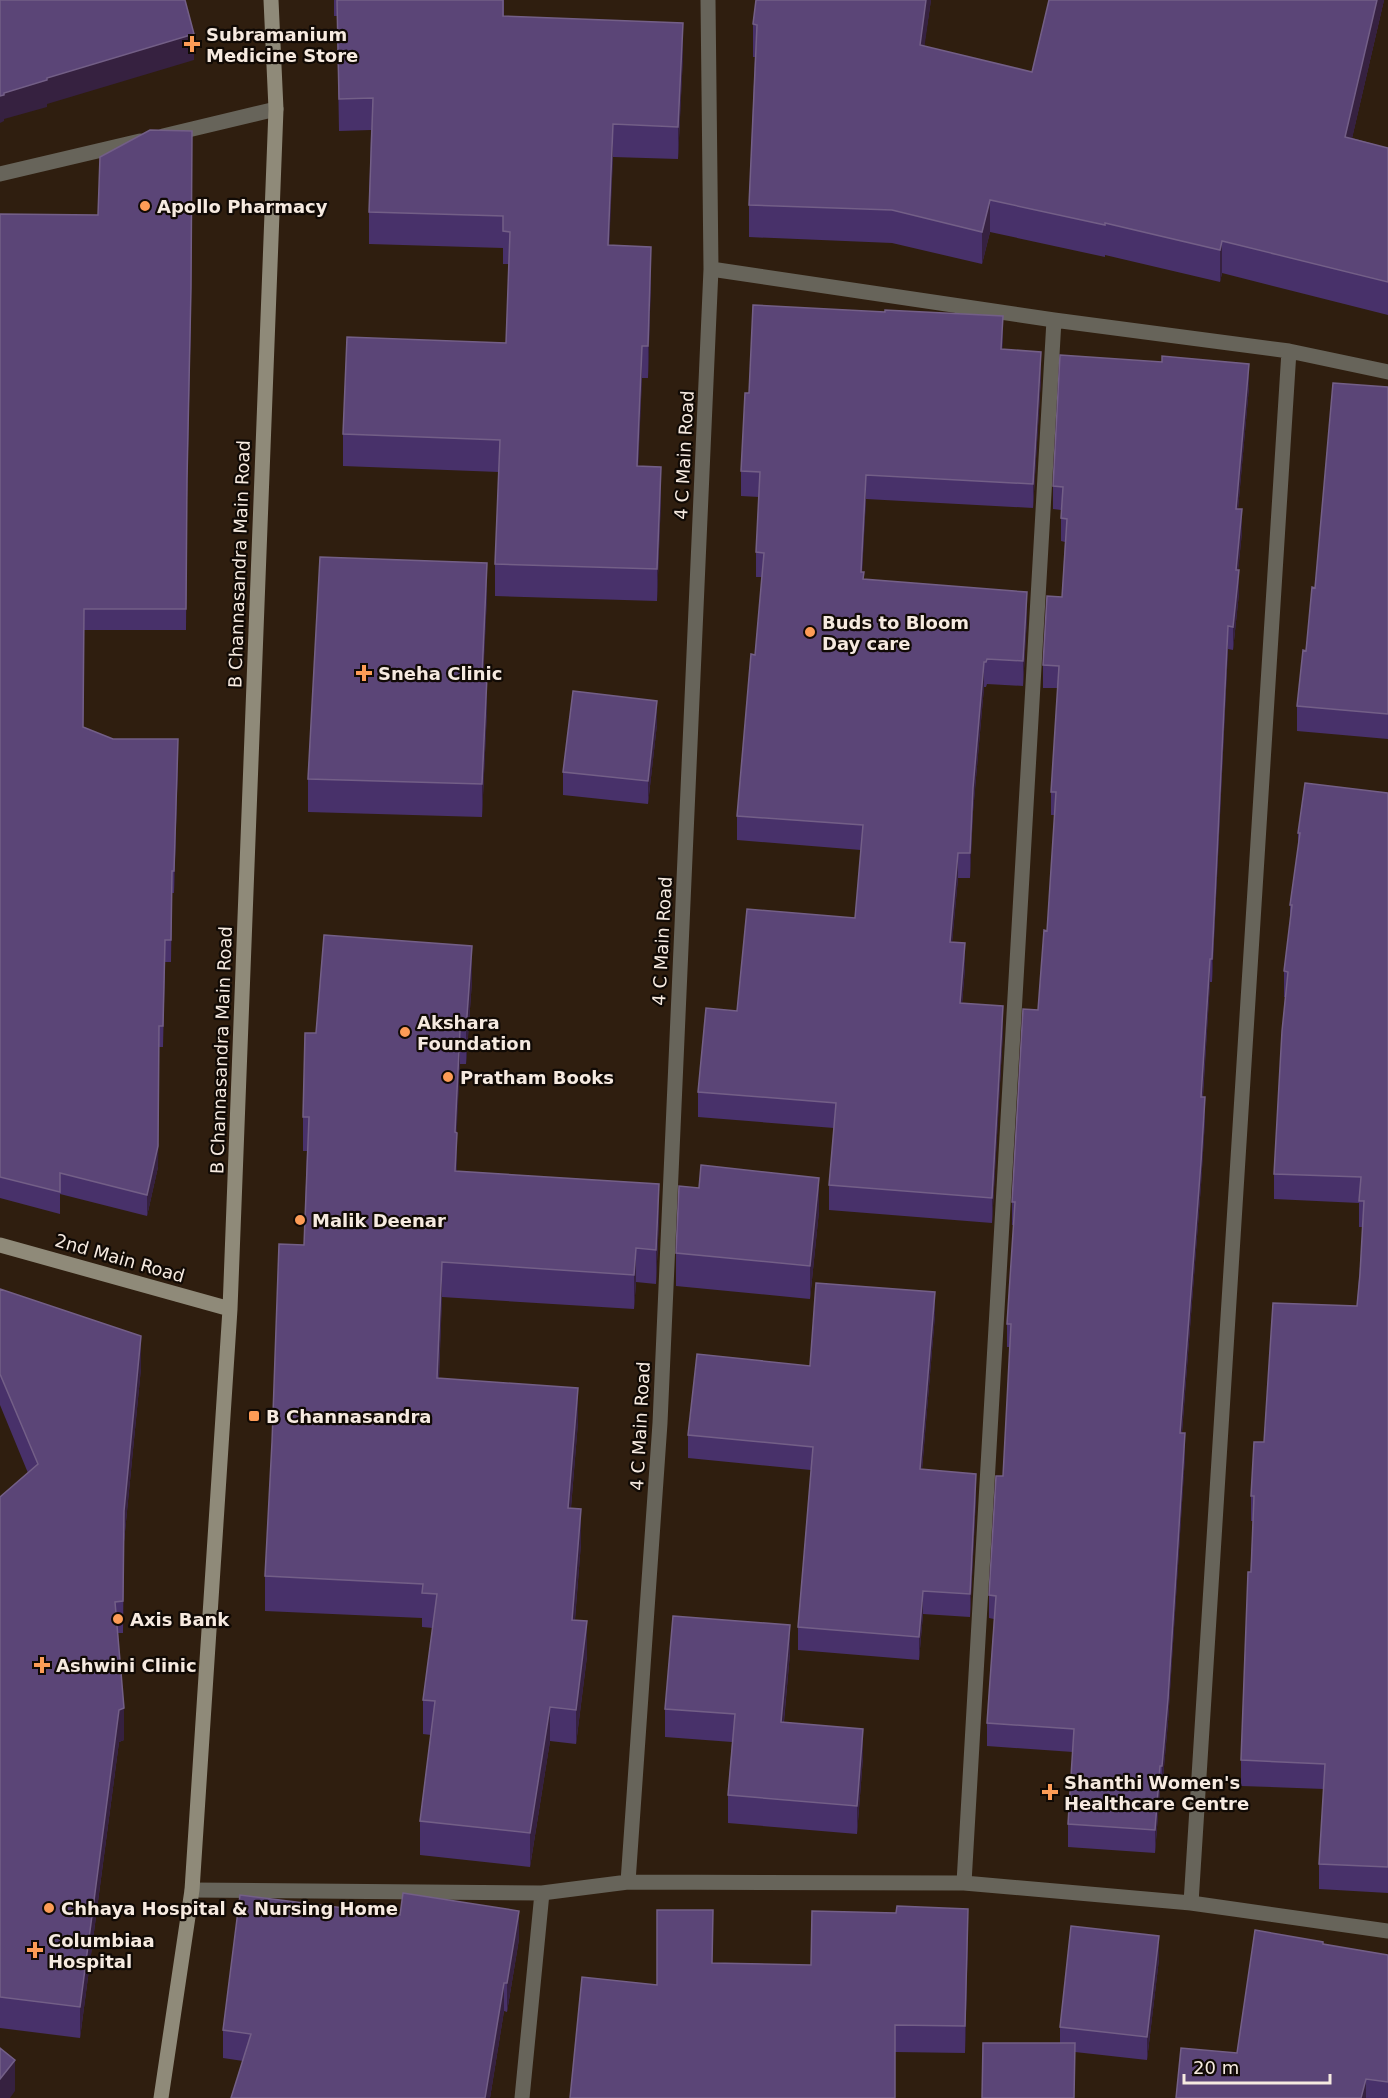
<svg xmlns="http://www.w3.org/2000/svg" width="1388" height="2098" viewBox="0 0 1388 2098" font-family="'DejaVu Sans',sans-serif">
<style>
.lines{fill:none;stroke-linecap:round;stroke-linejoin:round}
.street{stroke:#67645a;stroke-width:15}
.secondary{stroke:#8f8a79;stroke-width:15}
.wall{fill:#48316a}
.shaded-wall{fill:#362140}
.building{fill:#5b4577;stroke:#735f87;stroke-width:1.5}
.poi-dot{fill:#fd9c56;stroke:#110a05;stroke-width:2}
.labels{text-anchor:middle;dominant-baseline:central;stroke-width:4.5;stroke-linejoin:round;paint-order:stroke}
.poi-label{font-size:18px;font-weight:bold;fill:#f6eae0;stroke:#110a05;text-anchor:start}
.street-label{font-size:18px;fill:#f6eae0;stroke:#110a05}
</style>
<rect width="100%" height="100%" fill="#2f1e0f"/>
<g class="lines">
<path class="street" d="M163 136 276 109
M0 174 140 141
M711 269 1054 320 1289 351 1388 372
M628 1882 660 1423 711 269 708 0
M964 1883 1054 320
M192 1890 542 1893 628 1882 964 1883 1191 1903 1388 1931
M1191 1903 1289 351
M522 2098 542 1893"/>
<path class="secondary" d="M0 1245 230 1309
M161 2098 192 1890 230 1309 276 109 271 0"/>
</g>
<path class="wall" d="M334 0H504V16L683 55 678 159 613 157 609 245 651 279 648 378H642L638 466 661 499 657 601 495 596V564L499 472 343 466V434L506 343 509 264H503V248L369 244V212L371 130 339 131 337 16H334Z
M756 0H931L924 46 1032 72 1049 0H1384L1352 138 1388 148V315L1222 273 1220 282 1105 255V257L990 232 982 264 892 243 749 237V205L755 57H753V24Z
M0 214 191 309 187 500 186 630H84L83 727 113 739 178 761 174 893H172L171 962H165L163 1047H159L158 1167 147 1216 60 1194V1214L0 1198Z
M1003 341 1002 349 1041 377 1033 508 866 499 862 572 864 579 1027 617 1023 686 987 684 986 687H984L973 812 970 878H958L952 942 965 968 962 1004 1003 1031 992 1223 829 1210V1185L834 1128 698 1117V1092L737 1011 855 918 861 850 737 840V816L755 655 762 577H756V552L759 497 741 496V471L749 393Z
M1249 387 1238 509 1242 532 1238 570 1239 593 1233 650 1228 649 1212 982H1210L1203 1097 1205 1120 1201 1185 1182 1433 1185 1456 1168 1722 1162 1789H1160L1155 1853 1068 1847V1824L1073 1752 987 1746V1723L994 1619 989 1618V1595L1003 1476 1010 1347H1007V1324L1014 1225H1012V1202L1038 1010 1047 931 1055 815H1051V792L1058 688H1043V665L1062 597 1065 542 1061 541V510L1053 509V486Z
M1388 387V739L1297 731V706L1315 588Z
M487 596 483 676 487 710 482 817 308 812V779Z
M657 724 648 804 563 795V772Z
M1388 793V1893L1319 1889V1864L1324 1789 1241 1786V1760L1253 1521H1251V1496L1264 1442 1357 1306 1363 1227H1359V1203L1274 1199V1174L1285 997H1284V971L1290 922V905L1298 849V833Z
M472 981 466 1064H460L456 1133 457 1171 659 1218 656 1284 636 1282 634 1309 442 1297 439 1378 578 1422 571 1508 581 1543 575 1620 587 1656 576 1744 550 1741 530 1867 420 1855V1821L431 1735 423 1734V1700L433 1628 422 1627V1618L265 1611V1576L304 1245 307 1151H303V1117L316 1033Z
M819 1211 810 1299 676 1286V1253Z
M0 1289 141 1368 124 1542 123 1633H118L124 1740 119 1742 80 2038 0 2028V1497L28 1473 0 1405Z
M935 1315 922 1470 976 1497 970 1617 923 1614 919 1660 798 1650V1627L811 1470 688 1458V1435L810 1366Z
M790 1653 784 1722 863 1757 857 1834 728 1823V1795L732 1742 665 1737V1709Z
M968 1935 965 2053 895 2052 657 1985 713 1963 811 1965Z
M519 1939 507 2012 504 2011 490 2098H231L243 2061 223 2058V2030Z
M1323 1944 1388 1955V2098H1176L1237 2053Z
M1159 1959 1147 2060 1075 2052 1060 2043V2027Z"/>
<path class="shaded-wall" d="M926 0H931L920 78V45Z
M1377 0H1384L1345 169V137Z
M683 23V55L678 159V127Z
M194 34V60L47 104V107L4 119V121L0 123V96L4 93 47 78Z
M613 124V157L608 277V245Z
M192 131 191 309 187 500 186 630 187 479Z
M990 200V232L982 264V232Z
M1222 241V273L1220 282V250Z
M651 247V279L648 378V346Z
M1003 316V341L1001 374V349Z
M642 346V378L637 498V466Z
M1041 352V377L1033 508V484Z
M1249 364V387L1236 532V509Z
M661 467V499L657 601V569Z
M866 475V499L861 597V572Z
M1242 509V532L1236 593V570Z
M487 563V596L482 709V676Z
M1239 570V593L1233 650V627Z
M1027 592V617L1023 686V661Z
M1228 626V649L1212 982V959Z
M984 662V687L973 812 970 878V853L973 788Z
M487 676V710L482 817V784Z
M657 701V724L648 804V781Z
M178 739V761L174 893V871Z
M958 853V878L950 966V942Z
M965 943V968L960 1028V1003Z
M472 946V981L466 1064V1030Z
M1210 959V982L1201 1119V1097Z
M1003 1006V1031L992 1223V1198Z
M460 1030V1064L455 1167V1132Z
M159 1047 158 1167 147 1216V1195Z
M1205 1097V1120L1201 1185 1180 1456V1433Z
M457 1133V1167L455 1205V1171Z
M819 1178V1211L810 1299V1266Z
M659 1184V1218L656 1284V1250Z
M636 1248V1282L634 1309V1275Z
M442 1262V1297L437 1412V1378Z
M935 1292V1315L920 1492V1469Z
M141 1336V1368L124 1542 123 1633 124 1511Z
M578 1388V1422L568 1542V1508Z
M1185 1433V1456L1168 1722 1162 1789V1766Z
M976 1474V1497L970 1617V1594Z
M581 1509V1543L572 1654V1620Z
M923 1591V1614L919 1660V1637Z
M587 1621V1656L576 1744V1710Z
M790 1625V1653L781 1750V1722Z
M550 1707V1741L530 1867V1833Z
M124 1708V1740L119 1742 80 2038V2007L119 1710Z
M863 1729V1757L857 1834V1806Z
M1160 1766V1789L1155 1853V1830Z
M968 1909V1935L965 2053V2026Z
M519 1911V1939L507 2012V1983Z
M1159 1936V1959L1147 2060V2037Z
M504 1983V2011L490 2098H485Z
M15 2060V2091L10 2098H0V2079Z
M1366 2079V2098H1361Z"/>
<path class="building" d="M0 0H185L194 34 47 78V80L4 93V95L0 96Z
M337 0H503V16L683 23 678 127 613 124 608 245 651 247 648 346H642L637 466 661 467 657 569 495 564 500 440 343 434 347 337 506 343 510 232 503 231V216L369 212 373 98 339 99Z
M756 0H926L920 45 1032 72 1049 0H1377L1345 137 1388 148V282L1222 241 1220 250 1105 223V225L990 200 982 232 892 210 749 205 757 25 753 24Z
M150 130 192 131 191 287 187 479 186 609H84L83 727 113 739H178L174 871H172L171 940H165L163 1026H159L158 1146 147 1195 60 1173V1192L0 1177V214L98 215 100 157Z
M753 305 885 312V310L1003 316 1001 349 1041 352 1033 484 866 475 861 572H864L863 579 1027 592 1023 661 987 659 986 662H984L973 788 970 853H958L950 942 965 943 960 1003 1003 1006 992 1198 829 1185 836 1103 698 1092 706 1008 737 1011 747 909 855 918 863 825 737 816 751 654 755 655 764 553 756 552 760 472 741 471 745 393H749Z
M1060 355 1162 362V356L1249 364 1236 509H1242L1236 570H1239L1233 627 1228 626 1212 959H1210L1201 1097H1205L1201 1162 1180 1433H1185L1168 1699 1162 1766H1160L1155 1830 1068 1824 1074 1729 987 1723 996 1596 989 1595 996 1476H1003L1011 1324H1007L1015 1202H1012L1023 1009 1038 1010 1044 930 1047 931 1056 792H1051L1059 666 1043 665 1047 596 1062 597 1067 519 1061 518 1063 487 1053 486Z
M1333 383 1388 387V714L1297 706 1303 650 1306 651 1312 587 1315 588Z
M320 557 487 563 482 676H487L482 784 308 779Z
M573 691 657 701 648 781 563 772Z
M1305 783 1388 793V1867L1319 1864 1325 1764 1241 1760 1248 1572H1251L1254 1496H1251L1254 1442H1264L1273 1303 1357 1306 1360 1274 1364 1201H1359L1361 1177 1274 1174 1282 1031 1288 972 1284 971 1292 905H1290L1300 833H1298Z
M324 935 472 946 466 1030H460L455 1132 457 1133 455 1171 659 1184 656 1250 636 1248 634 1275 442 1262 437 1378 578 1388 568 1508 581 1509 572 1620 587 1621 576 1710 550 1707 530 1833 420 1821 435 1701 423 1700 437 1594 422 1593 423 1584 265 1576 272 1442 279 1244 304 1245 309 1117H303L305 1033H316Z
M701 1165 819 1178 810 1266 676 1253 679 1186 699 1188Z
M816 1283 935 1292 920 1469 976 1474 970 1594 923 1591 919 1637 798 1627 813 1447 688 1435 697 1354 810 1366Z
M0 1289 141 1336 124 1511 123 1601 115 1602 124 1708 119 1710 80 2007 0 1997V1497L38 1464 0 1374Z
M673 1616 790 1625 781 1722 863 1729 857 1806 728 1795 735 1714 665 1709Z
M403 1893 519 1911 507 1983H504L485 2098H231L251 2034 223 2030 240 1895 400 1915Z
M897 1906 968 1909 965 2026 895 2025V2098H570L582 1977 657 1985V1910H713L712 1963 811 1965 812 1911 896 1913Z
M1071 1926 1159 1936 1147 2037 1060 2027Z
M1255 1930 1323 1942V1944L1388 1955V2082L1366 2079 1361 2098H1176L1181 2048 1237 2053Z
M983 2043H1075L1074 2098H982Z
M0 2048 15 2060 0 2079Z"/>
<g class="poi-dot">
<path d="M189 35h6v6h6v6h-6v6h-6v-6h-6v-6h6z"/>
<circle cx="145" cy="206" r="6"/>
<circle cx="810" cy="632" r="6"/>
<path d="M361 664h6v6h6v6h-6v6h-6v-6h-6v-6h6z"/>
<circle cx="405" cy="1032" r="6"/>
<circle cx="448" cy="1077" r="6"/>
<circle cx="300" cy="1220" r="6"/>
<rect x="248" y="1410" width="12" height="12" rx="3"/>
<circle cx="118" cy="1619" r="6"/>
<path d="M39 1656h6v6h6v6h-6v6h-6v-6h-6v-6h6z"/>
<path d="M1047 1783h6v6h6v6h-6v6h-6v-6h-6v-6h6z"/>
<circle cx="49" cy="1908" r="6"/>
<path d="M32 1941h6v6h6v6h-6v6h-6v-6h-6v-6h6z"/>
</g>
<g class="labels">
<g class="poi-label">
<text x="206" y="34">Subramanium<tspan x="206" dy="21">Medicine Store</tspan></text>
<text x="157" y="206">Apollo Pharmacy</text>
<text x="822" y="622">Buds to Bloom<tspan x="822" dy="21">Day care</tspan></text>
<text x="378" y="673">Sneha Clinic</text>
<text x="417" y="1022">Akshara<tspan x="417" dy="21">Foundation</tspan></text>
<text x="460" y="1077">Pratham Books</text>
<text x="312" y="1220">Malik Deenar</text>
<text x="266" y="1416">B Channasandra</text>
<text x="130" y="1619">Axis Bank</text>
<text x="56" y="1665">Ashwini Clinic</text>
<text x="1064" y="1782">Shanthi Women's<tspan x="1064" dy="21">Healthcare Centre</tspan></text>
<text x="61" y="1908">Chhaya Hospital &amp; Nursing Home</text>
<text x="48" y="1940">Columbiaa<tspan x="48" dy="21">Hospital</tspan></text>
</g>
<g class="street-label">
<text transform="translate(684 455) rotate(-87)">4 C Main Road</text>
<text transform="translate(239 564) rotate(-88)">B Channasandra Main Road</text>
<text transform="translate(662 941) rotate(-87)">4 C Main Road</text>
<text transform="translate(221 1050) rotate(-88)">B Channasandra Main Road</text>
<text transform="translate(120 1258) rotate(16)">2nd Main Road</text>
<text transform="translate(640 1426) rotate(-87)">4 C Main Road</text>
</g>
</g>
<path d="M1184 2074v9h146v-9" fill="none" stroke="#f6eae0" stroke-width="3"/>
<text x="1193" y="2074" font-size="18" fill="#f6eae0" stroke="#110a05" stroke-width="4.5" paint-order="stroke">20 m</text>
</svg>
